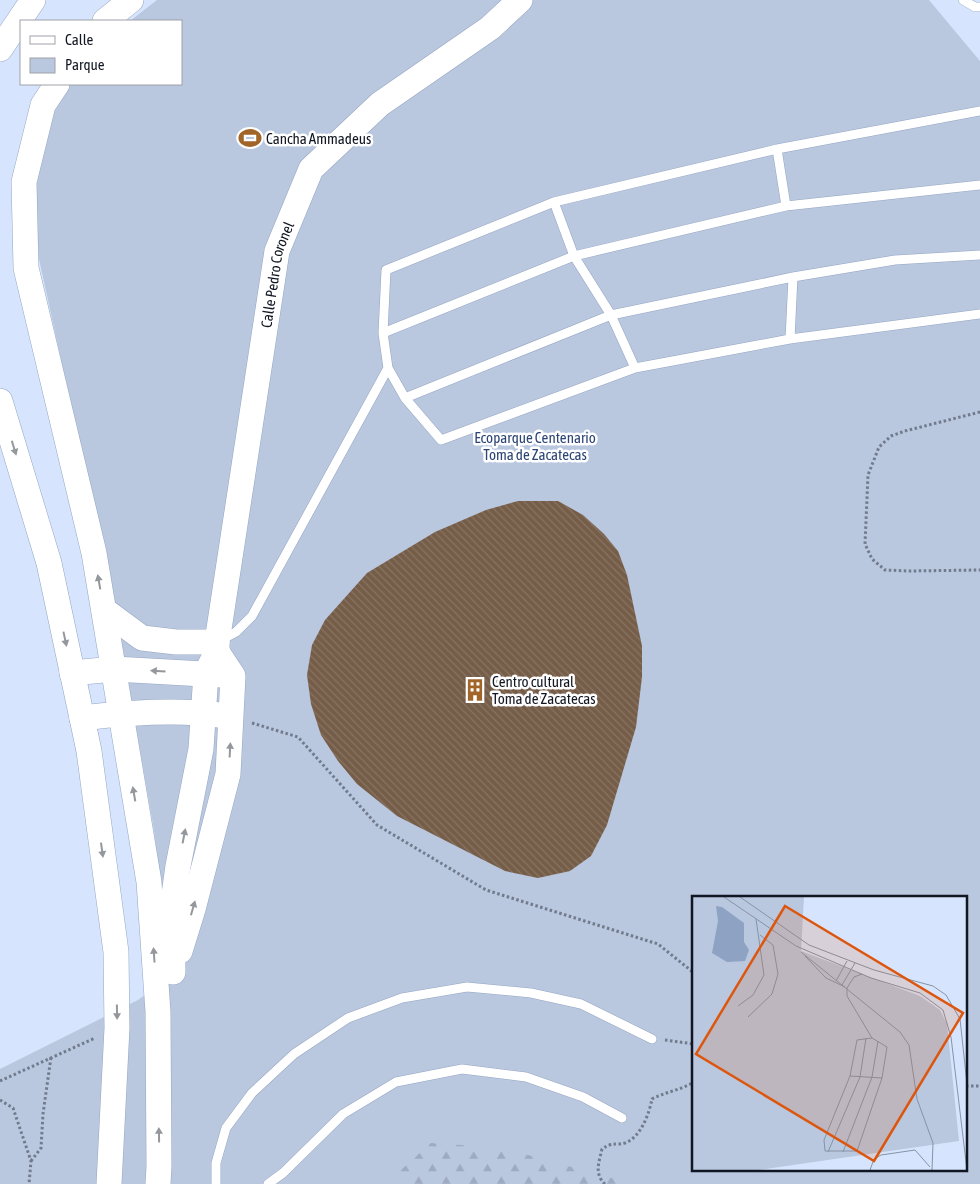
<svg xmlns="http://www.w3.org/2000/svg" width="980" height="1184" viewBox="0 0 980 1184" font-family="'Asap Condensed',sans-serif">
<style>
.green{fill:#b9c7df;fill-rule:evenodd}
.forest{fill:url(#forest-firs)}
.building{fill:url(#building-back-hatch)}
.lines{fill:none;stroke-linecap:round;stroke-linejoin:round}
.lane-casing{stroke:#95a6c3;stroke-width:10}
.secondary-casing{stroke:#95a6c3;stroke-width:26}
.path{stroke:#717b8c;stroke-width:3;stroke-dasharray:2.5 2.5;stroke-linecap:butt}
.lane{stroke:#fff;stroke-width:9}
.secondary{stroke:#fff;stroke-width:25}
.oneway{fill:#94979c}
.labels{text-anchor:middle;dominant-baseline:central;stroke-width:5;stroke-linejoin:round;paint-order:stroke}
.poi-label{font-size:15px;fill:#111722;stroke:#fff;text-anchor:start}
.street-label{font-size:15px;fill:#111722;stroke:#fff}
.park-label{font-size:15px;fill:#2c4574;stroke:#fff}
.inset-road{fill:none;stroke:#8793a5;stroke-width:1}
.view{fill:#dd560d;fill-opacity:0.15;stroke:#dd560d;stroke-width:2.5}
.inset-edge{fill:none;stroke:#111722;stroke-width:2.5}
</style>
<defs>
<pattern id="forest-firs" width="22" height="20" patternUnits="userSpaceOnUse" patternTransform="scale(1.25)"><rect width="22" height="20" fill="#b9c7df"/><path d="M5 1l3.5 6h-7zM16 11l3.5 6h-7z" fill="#9eaabf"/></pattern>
<pattern id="building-back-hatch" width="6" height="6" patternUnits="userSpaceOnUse" patternTransform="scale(1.25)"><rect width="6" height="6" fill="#765d48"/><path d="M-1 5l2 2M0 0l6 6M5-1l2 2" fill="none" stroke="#867465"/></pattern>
</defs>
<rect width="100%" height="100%" fill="#d6e5fd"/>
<path class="green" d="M157 0H929L980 61V1184H0V1069L138 1000 172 975 154 830 114 601 39 259 35 198 40 156 51 118 69 84H181V21H130ZM694 898H966V1170H694Z"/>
<path class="forest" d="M431 1143 503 1148 633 1184H399L400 1171Z"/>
<path class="building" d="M518 501H558L583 515 604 534 618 551 627 575 642 646V677L636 727 607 825 591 856 570 871 538 878 505 871 397 816 357 784 338 761 321 735 311 704 307 675 312 645 325 620 367 573 435 532 486 510Z"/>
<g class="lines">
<defs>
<path id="lane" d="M963 0 975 7H980
M980 111 777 149 554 202 386 270 383 333 388 368 405 398 441 440 635 368 790 339 980 314
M777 149 786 206
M554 202 574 256 611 315 635 368
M383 333 574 256 786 206 980 185
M790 339 793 277
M405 398 611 315 793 277 895 260 980 255
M221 640 236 632 252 616 388 368
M216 1184V1163L226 1128 252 1093 294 1054 348 1018 402 998 467 987 531 993 581 1004 652 1039
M268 1184 283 1173 343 1114 396 1082 462 1069 526 1077 583 1097 622 1118"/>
<g id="secondary">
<path d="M105 21 131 0"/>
<path d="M0 49 33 0"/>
<path d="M57 84 43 105 24 182 26 268 94 553 149 882 158 1012 159 1166 158 1184"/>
<path d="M0 401 49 563 89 751 116 952 117 1028 109 1184"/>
<path d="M104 610 142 638 176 642H217"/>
<path d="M72 673 114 669 222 675"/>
<path d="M82 718C125 713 176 709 219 715"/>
<path d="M180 951 193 909 228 774 233 676 217 652"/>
<path id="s1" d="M173 972 172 909 178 866 201 749 206 673 217 652V642L277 251 311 169 380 104 490 28 520 0"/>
</g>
</defs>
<use href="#lane" class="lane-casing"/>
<use href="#secondary" class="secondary-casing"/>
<path class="path" d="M980 412 905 431 891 436 879 447 868 475 865 544 872 559 885 570 909 571 980 570
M252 723 298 737 377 825 486 890 658 944 694 973
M665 1040 694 1044
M0 1081 95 1038
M966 1086H980
M0 1100 13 1108 31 1161 29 1184
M31 1161 41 1148 43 1114 51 1057
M605 1184C594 1174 599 1162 602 1149 614 1141 614 1146 625 1143 641 1137 649 1114 652 1099 665 1092 681 1090 694 1082"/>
<use href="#lane" class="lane"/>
<use href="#secondary" class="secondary"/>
</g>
<defs><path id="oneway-solid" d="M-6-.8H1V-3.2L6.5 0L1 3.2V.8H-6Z" transform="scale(1.25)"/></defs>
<g class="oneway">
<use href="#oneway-solid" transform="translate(14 448) rotate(73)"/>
<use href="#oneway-solid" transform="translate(99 582) rotate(-100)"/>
<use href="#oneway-solid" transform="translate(65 639) rotate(78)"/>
<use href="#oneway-solid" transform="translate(158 671) rotate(-177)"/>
<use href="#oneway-solid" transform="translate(230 750) rotate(-87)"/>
<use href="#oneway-solid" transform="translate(134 794) rotate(-100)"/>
<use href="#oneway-solid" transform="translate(184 836) rotate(-79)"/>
<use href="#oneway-solid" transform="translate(102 850) rotate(82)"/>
<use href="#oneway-solid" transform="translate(193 908) rotate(-74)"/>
<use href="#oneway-solid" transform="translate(154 955) rotate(-94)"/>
<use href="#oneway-solid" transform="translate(117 1012) rotate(89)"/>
<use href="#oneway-solid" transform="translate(159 1135) rotate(-91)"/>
</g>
<defs>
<symbol id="stadium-bare" viewBox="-9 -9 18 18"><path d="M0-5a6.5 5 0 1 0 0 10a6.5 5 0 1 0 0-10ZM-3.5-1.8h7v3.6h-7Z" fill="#a16429" stroke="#fff" stroke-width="2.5" paint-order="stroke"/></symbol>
<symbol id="building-bare" viewBox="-9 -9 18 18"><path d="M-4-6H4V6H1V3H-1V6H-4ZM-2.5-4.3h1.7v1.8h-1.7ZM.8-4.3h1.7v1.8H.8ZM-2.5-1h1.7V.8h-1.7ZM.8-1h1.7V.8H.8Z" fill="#a16429" stroke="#fff" stroke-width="2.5" paint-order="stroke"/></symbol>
</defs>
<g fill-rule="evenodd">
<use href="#stadium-bare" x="234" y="122" width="32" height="32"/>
<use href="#building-bare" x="459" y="674" width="32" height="32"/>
</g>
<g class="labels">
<g class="poi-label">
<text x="266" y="138">Cancha Ammadeus</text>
<text x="492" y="681">Centro cultural<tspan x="492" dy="17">Toma de Zacatecas</tspan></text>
</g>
<g class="street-label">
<text stroke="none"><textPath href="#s1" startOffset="708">Calle Pedro Coronel</textPath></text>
</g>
<g class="park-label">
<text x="535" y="437">Ecoparque Centenario<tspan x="535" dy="17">Toma de Zacatecas</tspan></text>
</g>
</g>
<g transform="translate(692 896)">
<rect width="275" height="275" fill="#d6e5fd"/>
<path d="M0 1H112L109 55 228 100 248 114 255 128 267 245 66 274H0Z" fill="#b9c7df"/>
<path d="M35 66 53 67 60 79 34 107 0 132V98L11 88 13 74Z" fill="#b9c7df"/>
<path d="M24 10 30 11 52 27V46L57 54 53 65 35 66 20 57 26 25Z" fill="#8ea2c4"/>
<path class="inset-road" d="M32 1 104 50 179 82 228 97 251 114 259 141 275 274M48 1 117 49 182 74 241 90 254 99 268 123 275 188M109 56 208 136 217 149 225 203 241 247 240 274M113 60 134 82 153 91M144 85 155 65M150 89 163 67M155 92V100L180 142 195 151 190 182 165 255H133L132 244 158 180 165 144 180 142M155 92 162 81 170 78M46 110 61 99 72 79 64 23M56 121 80 98 86 78 81 49 68 39M158 180 190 182M136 256 168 181 174 142M151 256 180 181 186 145M178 274 182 263 189 259 223 254 238 271"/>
<path class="view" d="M93 10 271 117 182 265 4 158Z"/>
<rect width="275" height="275" class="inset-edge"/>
</g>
<rect x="20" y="20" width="162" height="65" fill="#ffffff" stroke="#a0a2a7"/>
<rect x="30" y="36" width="25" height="8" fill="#ffffff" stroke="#a0a2a7"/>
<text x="65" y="45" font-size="15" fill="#111722">Calle</text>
<rect x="30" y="58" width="25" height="15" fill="#b9c7df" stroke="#a0a2a7"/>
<text x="65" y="70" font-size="15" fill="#111722">Parque</text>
</svg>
